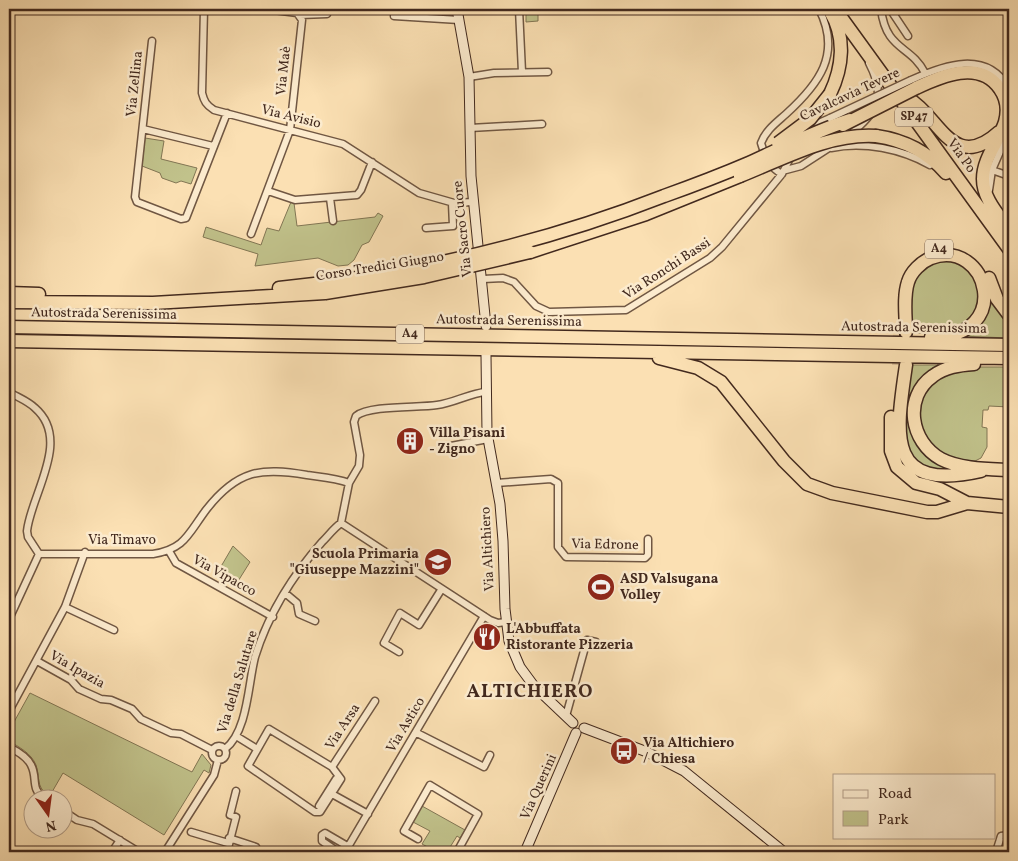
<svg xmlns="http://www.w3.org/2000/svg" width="1018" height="861" viewBox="0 0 1018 861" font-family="Vollkorn,serif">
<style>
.green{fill:#c1c28b;stroke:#827654}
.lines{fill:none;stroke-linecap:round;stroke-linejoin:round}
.highway-tunnel{stroke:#d6bb95;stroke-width:12;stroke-dasharray:12 6;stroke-linecap:butt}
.street-casing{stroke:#705743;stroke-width:9}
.secondary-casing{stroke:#42291e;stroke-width:11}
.highway-casing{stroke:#42291e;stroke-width:15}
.street{stroke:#fcebce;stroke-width:6}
.secondary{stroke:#fcebce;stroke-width:9}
.highway{stroke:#fbe0b3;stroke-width:12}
.street-bridge-casing{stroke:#705743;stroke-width:9;stroke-linecap:butt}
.highway-bridge-casing{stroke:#42291e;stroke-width:15;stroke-linecap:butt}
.street-bridge{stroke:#fcebce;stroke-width:6}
.highway-bridge{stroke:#fbe0b3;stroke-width:12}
.labels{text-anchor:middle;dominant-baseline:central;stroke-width:5;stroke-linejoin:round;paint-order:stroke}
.shield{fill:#fcebce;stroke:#7a6353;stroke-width:1}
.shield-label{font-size:12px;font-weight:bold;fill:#42291e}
.street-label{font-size:14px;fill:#42291e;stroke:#fcebce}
.poi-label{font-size:14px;font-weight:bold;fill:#42291e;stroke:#fcebce;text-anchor:start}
.district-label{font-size:19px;font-weight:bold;letter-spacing:1px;fill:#42291e;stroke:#fcebce}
</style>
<rect width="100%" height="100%" fill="#fbe0b3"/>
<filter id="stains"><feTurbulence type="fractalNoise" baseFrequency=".004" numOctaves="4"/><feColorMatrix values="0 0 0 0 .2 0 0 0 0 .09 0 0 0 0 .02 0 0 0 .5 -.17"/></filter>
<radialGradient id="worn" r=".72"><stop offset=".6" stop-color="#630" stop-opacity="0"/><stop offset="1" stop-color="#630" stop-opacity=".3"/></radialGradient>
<path class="green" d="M526 9H538V21L526 22Z
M145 138 164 141 161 159 197 168 191 184 181 181 176 183 162 178 160 173 142 166Z
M291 202 294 203 297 226 375 217 378 213 383 216 369 242 362 245 354 260 348 265 338 266 318 258 255 266 258 254 203 237 206 227 261 245 267 228 279 231Z
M953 260 973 273 982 299 970 321 941 333H909L913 278 931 262Z
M987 289 1009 320V338L960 336Z
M909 365H944L910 411 943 463 953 472 924 469 904 447Z
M975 367H1009V407L989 406 988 410H983L982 427 987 428V447L981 458 975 461 953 459 931 447 917 421 921 394 942 375Z
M233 546 250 562 235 586 216 575Z
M30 693 192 772 202 754 211 765 209 773 204 770 164 835 63 773 52 792 49 790 47 794C36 787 40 776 36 765 31 753 19 747 9 741V731Z
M422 806 465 830 460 838 457 836 447 852H437L422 844 430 831 413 822Z"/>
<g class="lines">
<path class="highway-tunnel" d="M898 365 899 333"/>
<defs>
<path id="street" d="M204 9 202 93C204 101 206 105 214 110L343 144 419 193 454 203 473 202
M519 9 522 72
M881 9C886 51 911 45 925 73
M890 9 908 36
M300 15 327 14
M394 16 459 20
M152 41 135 197 137 202 181 219 186 218 227 113
M469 77 494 73 548 72
M911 80C944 65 987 49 1009 89
M470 128 542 124
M143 129 213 146
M805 129 830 118
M849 135C877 113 887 97 869 63
M831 148C864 141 901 149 930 165
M786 170 801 166 835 144
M992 170 1009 176
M782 174C770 168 765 157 761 143 766 130 776 123 786 114 819 84 842 54 819 9
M989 190 992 170 1009 131
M268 191 295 200 357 195 361 190 372 162
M330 198 333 221
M426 228 453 226 452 203
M251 234 290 130 302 20 297 13 266 9
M483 279 503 278 514 282 536 306 549 312 626 310 710 258 722 247 782 174 791 156
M9 392C17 397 28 401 35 408 72 440 31 494 27 531L28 537 39 554H153C185 549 188 534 206 510 237 470 261 467 307 475 321 477 336 478 349 483
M451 446 488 439
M496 483 551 479 558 483V547L566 557 645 558 648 555V539
M341 523 349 483 359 466 360 455 354 422 356 416C370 405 418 408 437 405 454 403 470 393 486 392
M169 551 176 563 273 617
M285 593 297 603 299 614 315 621
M65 607 114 630
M9 619 39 554
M399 652 384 643 400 613 419 625 441 590
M37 661 71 680 79 689 101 699 111 700 132 709 141 719 171 733 181 734 212 750
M9 711 65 607 85 552
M566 716 587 640 596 642
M269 729 332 767 341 779 320 812H315L248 766Z
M417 733 484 767 490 755
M236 736 257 749
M212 753a7 7 0 1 1 14 0a7 7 0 1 1-14 0Z
M9 747C17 751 27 757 31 765 38 778 30 789 44 798
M225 749C248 731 248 684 255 657 268 615 293 575 322 542 328 536 334 528 341 523L490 620 498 623 506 622
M332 767 375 701
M332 794 368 814
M319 806 336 779
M62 810 77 820 93 824 139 852
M191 832 228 843
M229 838 256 847
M418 839 404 831 430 785 478 814 457 852
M112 852 120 840
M165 852 214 775 218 760
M227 852 236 817 230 815 236 791
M338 852 322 841V835L325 833 349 847
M345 852 484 616
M770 852 774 843
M996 852 1001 836 1009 835"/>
<path id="secondary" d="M457 9 469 77 471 176 486 326
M486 355 487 433 500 504 503 541 505 609 509 641 520 667 534 686 573 723
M584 728 647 752 684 771 784 852
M525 852 576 733"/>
<path id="highway" d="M835 9 1009 249
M830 11C846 37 843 67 830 94
M916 88C941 76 980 59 1000 89 1007 99 1008 111 1005 122 999 141 983 158 983 179 983 199 999 215 1009 230
M909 99C939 116 953 174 999 132
M876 136C904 140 927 151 946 173
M530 252 646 214 740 176
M989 278 997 299 1009 315
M279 288 323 283
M9 293 39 294
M9 302 153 303 325 293
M9 327 1009 345
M906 332C906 317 903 297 908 282 911 272 921 262 931 258 988 237 1015 338 931 337
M9 341 1009 358
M659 358 698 368 721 382 784 461 807 484 832 493 927 512H937L967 503 1009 507
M974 364C959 365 945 367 933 376 903 397 910 442 941 459 960 469 988 469 1009 470
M906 365C896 433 885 493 981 471
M891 417V451L897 467 916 483 940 489 967 503"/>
</defs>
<use href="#street" class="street-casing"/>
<use href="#secondary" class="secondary-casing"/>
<use href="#highway" class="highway-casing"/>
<use href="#street" class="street"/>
<use href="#secondary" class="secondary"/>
<use href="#highway" class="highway"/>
<defs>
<path id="street-bridge" d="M830 118 911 80"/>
<path id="highway-bridge" d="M843 125 916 88
M778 143 810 119 830 94
M740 176C783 159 829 133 876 136
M323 283C440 267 554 239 664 196 692 186 721 175 749 163 782 148 815 131 850 120
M325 293 424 277 530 252"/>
</defs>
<use href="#street-bridge" class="street-bridge-casing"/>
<use href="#highway-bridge" class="highway-bridge-casing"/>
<use href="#street-bridge" class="street-bridge"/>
<use href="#highway-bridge" class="highway-bridge"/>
</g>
<defs>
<symbol id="building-disc" viewBox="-11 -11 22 22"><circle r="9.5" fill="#8f2418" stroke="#fcebce"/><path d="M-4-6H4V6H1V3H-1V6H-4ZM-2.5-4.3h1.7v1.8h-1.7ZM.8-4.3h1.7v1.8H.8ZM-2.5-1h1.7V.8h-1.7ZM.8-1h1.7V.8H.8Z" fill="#fff"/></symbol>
<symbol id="school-disc" viewBox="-11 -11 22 22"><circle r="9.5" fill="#8f2418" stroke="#fcebce"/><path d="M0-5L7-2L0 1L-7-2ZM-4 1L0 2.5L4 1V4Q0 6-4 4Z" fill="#fff"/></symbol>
<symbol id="stadium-disc" viewBox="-11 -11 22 22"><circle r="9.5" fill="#8f2418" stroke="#fcebce"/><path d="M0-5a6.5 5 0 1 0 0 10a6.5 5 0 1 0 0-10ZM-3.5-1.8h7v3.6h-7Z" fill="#fff"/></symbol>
<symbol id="restaurant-disc" viewBox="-11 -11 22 22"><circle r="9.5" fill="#8f2418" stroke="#fcebce"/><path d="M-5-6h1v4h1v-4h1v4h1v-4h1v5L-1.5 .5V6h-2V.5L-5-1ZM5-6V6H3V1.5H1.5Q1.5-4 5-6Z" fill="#fff"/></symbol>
<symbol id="bus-disc" viewBox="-11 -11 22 22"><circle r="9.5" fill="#8f2418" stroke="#fcebce"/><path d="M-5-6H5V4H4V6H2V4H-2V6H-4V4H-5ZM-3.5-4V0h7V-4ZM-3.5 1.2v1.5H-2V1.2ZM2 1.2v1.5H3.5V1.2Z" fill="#fff"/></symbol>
</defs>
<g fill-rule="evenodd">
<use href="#building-disc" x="394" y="425" width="32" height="32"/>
<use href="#school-disc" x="422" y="546" width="32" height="32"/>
<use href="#stadium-disc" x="585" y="571" width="32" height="32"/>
<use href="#restaurant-disc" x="471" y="621" width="32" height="32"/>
<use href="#bus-disc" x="608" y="735" width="32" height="32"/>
</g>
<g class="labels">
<g class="shield">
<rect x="895" y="107.5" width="38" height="19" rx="4"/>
<rect x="925" y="239.5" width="28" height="19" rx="4"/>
<rect x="396" y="324.5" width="28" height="19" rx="4"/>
</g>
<g class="shield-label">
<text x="914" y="117">SP47</text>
<text x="939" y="249">A4</text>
<text x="410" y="334">A4</text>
</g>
<g class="street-label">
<text transform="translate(284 71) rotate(-84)">Via Maè</text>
<text transform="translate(135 84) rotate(-84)">Via Zellina</text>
<text transform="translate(850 95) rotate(-25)">Cavalcavia Tevere</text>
<text transform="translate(291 117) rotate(14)">Via Avisio</text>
<text transform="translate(961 156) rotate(54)">Via Po</text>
<text transform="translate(463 229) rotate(-96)">Via Sacro Cuore</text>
<text transform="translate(380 267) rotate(-9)">Corso Tredici Giugno</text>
<text transform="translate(667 269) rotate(-33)">Via Ronchi Bassi</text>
<text transform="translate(104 314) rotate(1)">Autostrada Serenissima</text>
<text transform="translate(509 321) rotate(1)">Autostrada Serenissima</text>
<text transform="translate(914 328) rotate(1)">Autostrada Serenissima</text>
<text x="122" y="540">Via Timavo</text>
<text transform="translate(605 545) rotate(1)">Via Edrone</text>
<text transform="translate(488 549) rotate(-93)">Via Altichiero</text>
<text transform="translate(224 576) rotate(29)">Via Vipacco</text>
<text transform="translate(77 670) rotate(30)">Via Ipazia</text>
<text transform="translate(238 682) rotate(-73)">Via della Salutare</text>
<text transform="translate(406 725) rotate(-59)">Via Astico</text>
<text transform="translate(343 727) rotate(-57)">Via Arsa</text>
<text transform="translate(539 787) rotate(-66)">Via Querini</text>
</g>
<g class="poi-label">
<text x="429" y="433">Villa Pisani<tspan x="429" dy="16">- Zigno</tspan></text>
<text x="419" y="554" text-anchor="end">Scuola Primaria<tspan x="419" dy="16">"Giuseppe Mazzini"</tspan></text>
<text x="620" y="579">ASD Valsugana<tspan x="620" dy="16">Volley</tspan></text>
<text x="506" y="629">L'Abbuffata<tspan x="506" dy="16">Ristorante Pizzeria</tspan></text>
<text x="643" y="743">Via Altichiero<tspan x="643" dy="16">/ Chiesa</tspan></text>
</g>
<g class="district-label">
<text x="530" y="692">ALTICHIERO</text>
</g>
</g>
<rect width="1018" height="861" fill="none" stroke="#fbe0b3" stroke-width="30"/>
<rect x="10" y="10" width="998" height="841" fill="none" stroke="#42291e" stroke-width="2.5"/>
<rect x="15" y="15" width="988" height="831" fill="none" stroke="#42291e"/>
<rect x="833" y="774" width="162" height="65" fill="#fcebce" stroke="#b29d88"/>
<rect x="843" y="790" width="25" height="8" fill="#fcebce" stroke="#b29d88"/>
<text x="878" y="798" font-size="15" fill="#42291e">Road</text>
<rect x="843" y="811" width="25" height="15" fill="#c1c28b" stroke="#b29d88"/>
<text x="878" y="824" font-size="15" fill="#42291e">Park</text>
<g transform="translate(48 814) rotate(166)"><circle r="24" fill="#fcebce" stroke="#b29d88"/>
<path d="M0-4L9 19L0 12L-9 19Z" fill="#8f2418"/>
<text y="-8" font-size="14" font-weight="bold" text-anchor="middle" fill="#42291e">N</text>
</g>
<rect width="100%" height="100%" filter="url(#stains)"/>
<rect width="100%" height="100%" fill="url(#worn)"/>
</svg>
